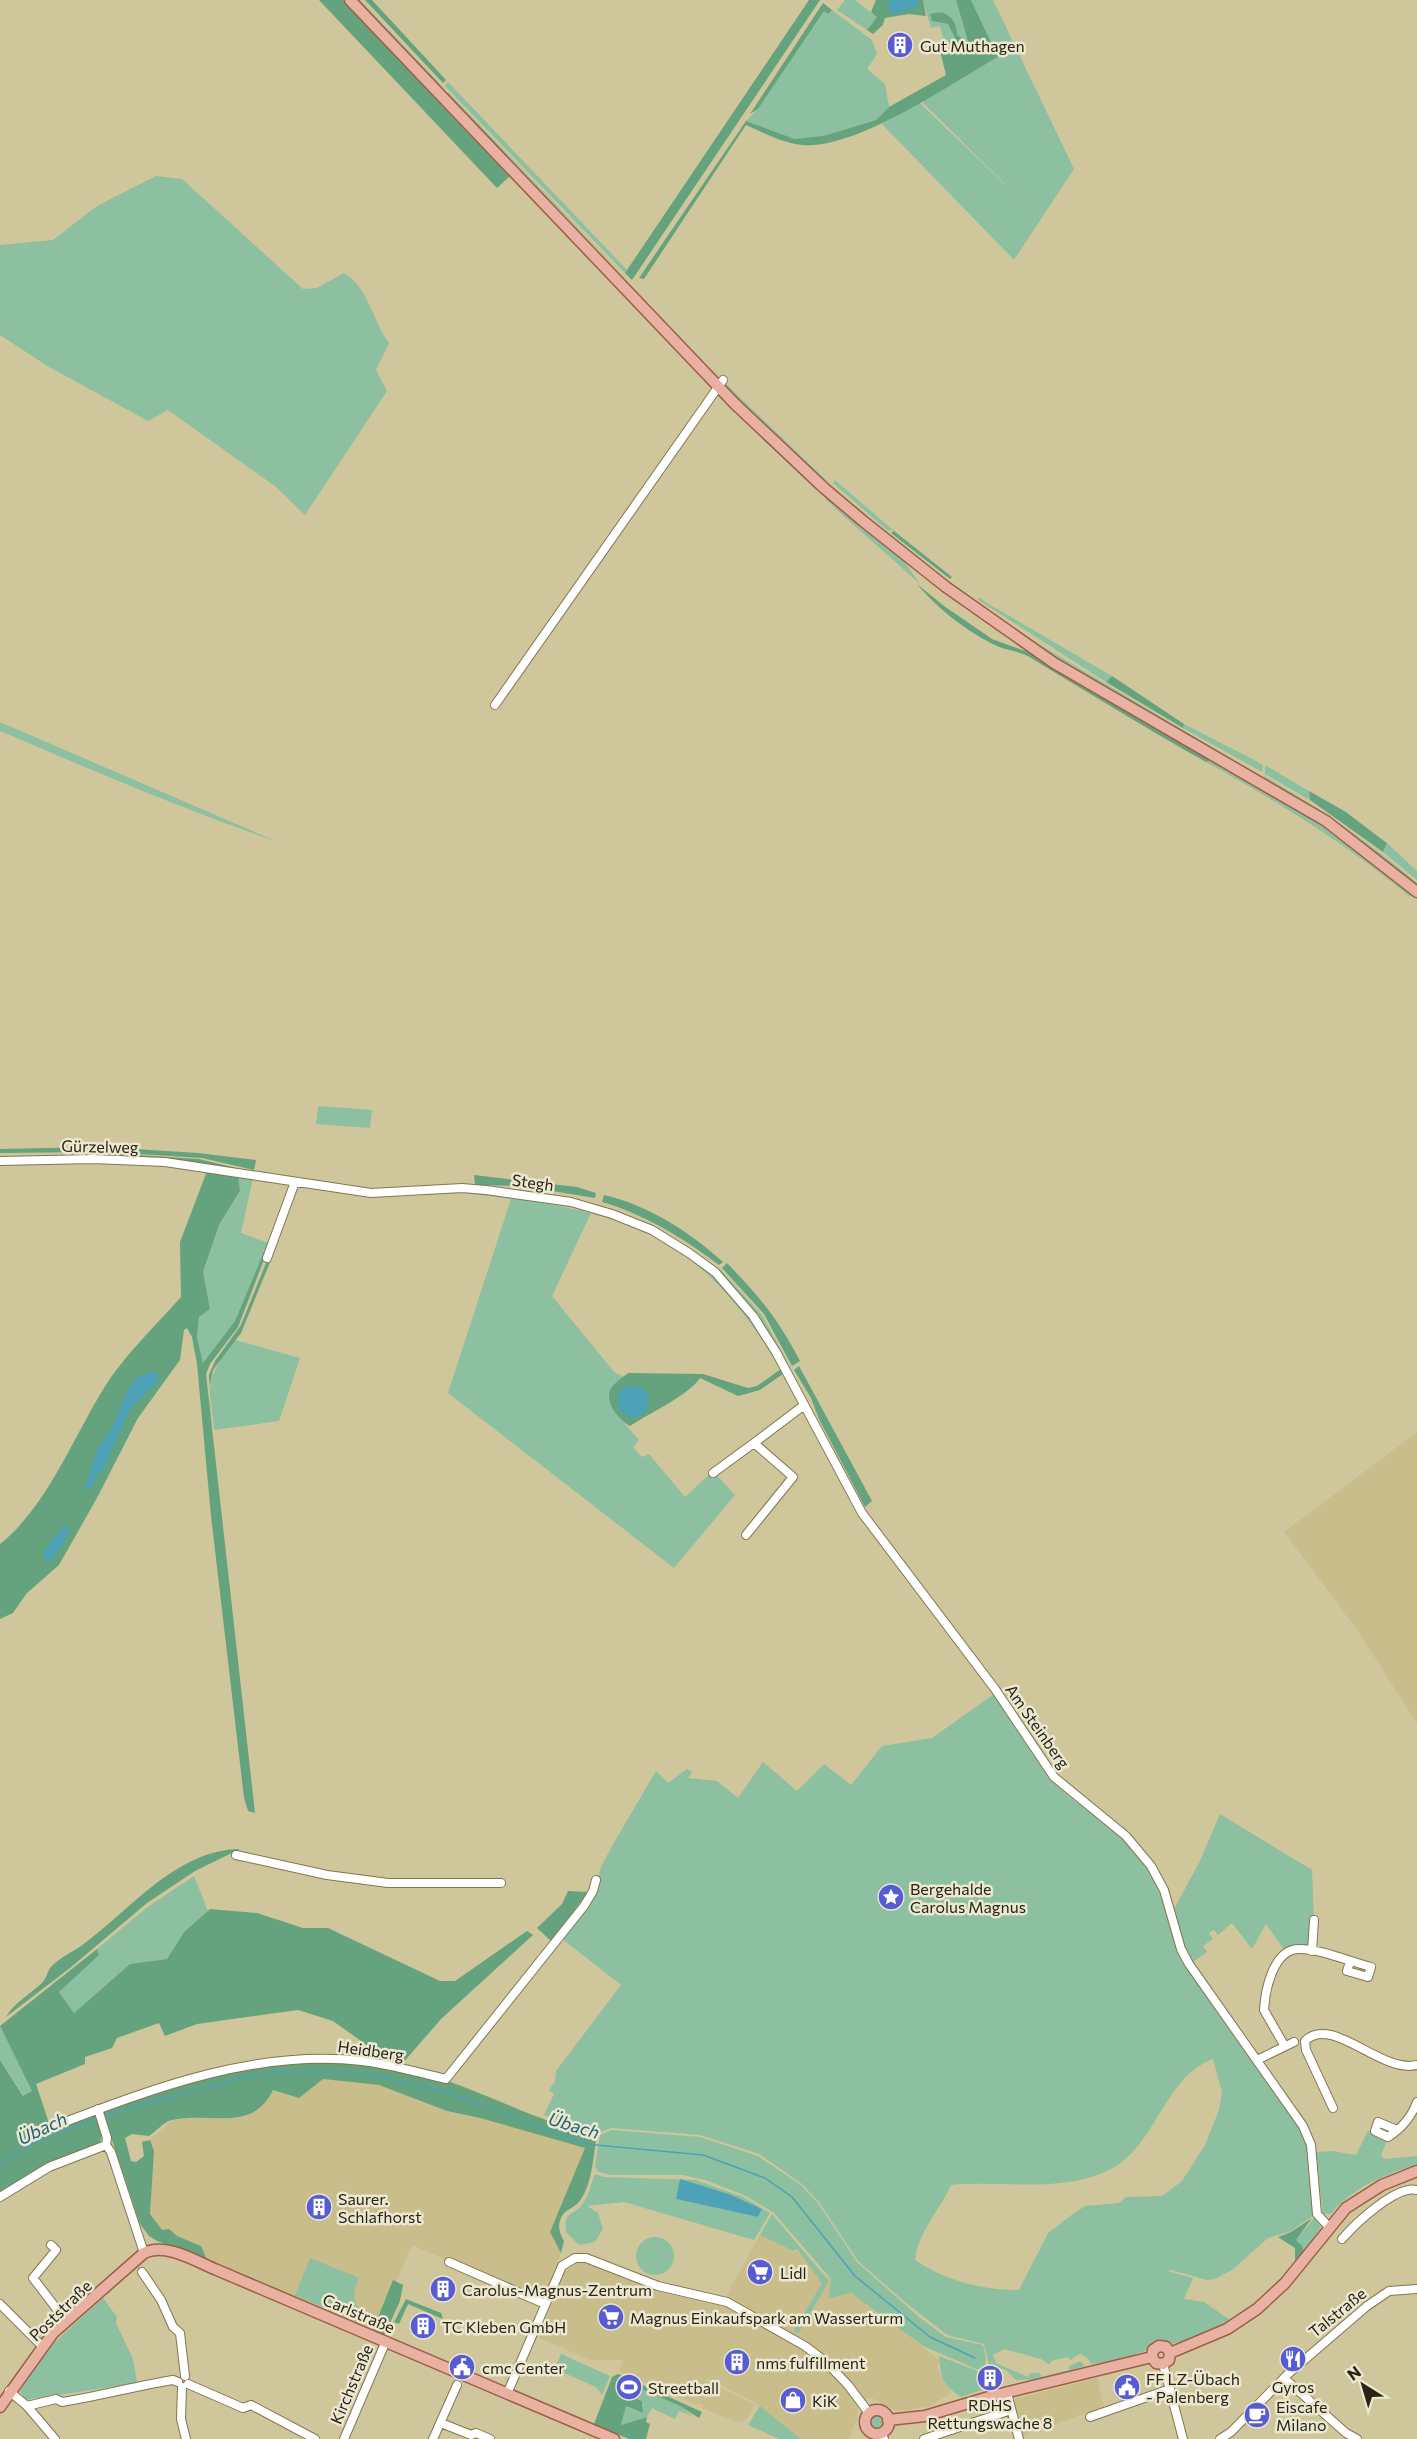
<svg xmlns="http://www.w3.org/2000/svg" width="1417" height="2439" viewBox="0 0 1417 2439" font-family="Commissioner,sans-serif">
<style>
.built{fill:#c8bd8b}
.green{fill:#8cc0a0;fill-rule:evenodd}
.forest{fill:#64a37d}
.water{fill:#4ea2b7}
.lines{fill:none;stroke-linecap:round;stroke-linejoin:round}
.stream{stroke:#4ea2b7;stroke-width:1.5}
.minor-casing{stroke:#807750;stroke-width:10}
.major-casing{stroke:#9c5e47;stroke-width:13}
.minor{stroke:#fff;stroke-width:8}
.major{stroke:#e9b1a1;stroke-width:10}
.labels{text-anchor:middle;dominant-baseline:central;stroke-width:5;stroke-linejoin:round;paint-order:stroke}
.poi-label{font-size:16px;fill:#282414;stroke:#ebe7d1;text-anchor:start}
.street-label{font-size:16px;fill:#282414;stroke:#ebe7d1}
.water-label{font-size:18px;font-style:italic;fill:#1f6171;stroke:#ebe7d1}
</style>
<rect width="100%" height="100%" fill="#d0c69c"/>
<path class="built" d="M1417 1432V1723L1357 1630 1284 1532Z
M323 2079 379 2085 447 2111 480 2118 585 2148 550 2232 561 2253 543 2301 412 2245 375 2332 207 2260 201 2246 177 2236 169 2229 162 2230 150 2214 154 2151 150 2140 172 2120 203 2116 224 2119 273 2089 299 2098Z
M760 2235 794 2252 797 2250 817 2269 892 2322 940 2361 937 2368 951 2393 930 2406 909 2410 897 2411 870 2397 858 2407 857 2419 848 2439H801L757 2404 707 2378 706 2381 755 2405 746 2420 738 2423 702 2408 704 2406 699 2403 697 2405 619 2371 623 2360H591L539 2338 564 2272 577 2263 591 2264 657 2291 721 2305Z
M1097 2378 1104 2407 1021 2436 1011 2400Z"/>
<path class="green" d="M356 0H360L440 84 435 83Z
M845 0H855L877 17 867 30 837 10Z
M923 0H956L968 43 957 35 949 15 937 12 936 22 948 24 955 38 944 41 940 26 931 28Z
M971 0H993L1074 169 1014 260 882 124 919 102 1027 206 921 101 998 57Z
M832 10 872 40 877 54 867 69 885 84 889 107 876 120 815 138 795 139 746 121 758 109 824 11 828 14Z
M448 82 627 270 625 273 445 86Z
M448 92 631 283 446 94Z
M156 176 182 179 303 289 317 288 344 273C369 288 372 320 389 343L376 370 387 391 305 515 276 487 168 410 148 421 49 367 0 335V245L53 240 97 206Z
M723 381 827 481H821L720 383Z
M718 391 815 484 816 490 717 395Z
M835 480 894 531 887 530 833 483Z
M832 487 947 580 1025 636 1259 775 1066 665 982 609 833 492Z
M825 495 903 560 920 584 826 500Z
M980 598 987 603 1112 676 1106 682 977 599Z
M0 722 278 842C184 810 92 770 0 731Z
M1184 724 1258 762 1263 766 1262 772 1183 728Z
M1214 760 1306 812 1411 892 1410 897C1347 844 1278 802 1206 762Z
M1265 765 1309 791 1310 800 1265 774Z
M1264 776C1319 808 1369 842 1417 883V887L1264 779Z
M1387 843 1417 871V880L1383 852Z
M318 1106 372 1110 370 1128 316 1124Z
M238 1175 253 1178 241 1233 269 1243 235 1321 203 1363 197 1337 199 1317 210 1309 203 1272 219 1225 240 1192Z
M454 1190C605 1209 710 1225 783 1374 738 1295 683 1234 591 1213L552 1296 614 1372 624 1377 611 1388 625 1424 639 1440 633 1447 642 1457 649 1454 685 1497 713 1471 735 1495 674 1568 448 1393 511 1199 464 1193 422 1194Z
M720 1269 762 1315 790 1367 787 1369 718 1272Z
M235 1340 300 1358 279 1421 214 1430C210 1382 204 1380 235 1340Z
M994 1694C1014 1723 1031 1756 1054 1782 1071 1801 1092 1812 1112 1827 1150 1859 1167 1904 1179 1951L1291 2110 1307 2142 1314 2215 1291 2231 1268 2238 1232 2270 1215 2279 1207 2280 1171 2270 1168 2271 1193 2278 1184 2299 1204 2302 1230 2320 1193 2339 1170 2344 1160 2341 1147 2350 1123 2359 1092 2364 1086 2357 1080 2354 1070 2360 1068 2357 1051 2361 1050 2365 1041 2359 1004 2349 993 2355 996 2363 1028 2377 1030 2373H1040L1041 2377 1069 2370V2366L1080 2361 1085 2366 1041 2379 1016 2380 1006 2370 989 2365 984 2344 947 2335 906 2303 858 2261 819 2202 802 2184 759 2154 700 2135 611 2128 599 2133 544 2115 554 2094 549 2090 555 2081 556 2071 621 1985 561 1938 594 1892 601 1867 612 1846 656 1771 668 1783 687 1769 692 1772 688 1778 717 1781 738 1798 763 1762 797 1791 824 1764 851 1785 882 1746 932 1738ZM1213 2059 1222 2092 1219 2110 1205 2145 1182 2181 1162 2196 1126 2197 1119 2203 1085 2206 1070 2216 1048 2233 1019 2290C982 2290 946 2281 915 2260 918 2232 940 2210 951 2185 1005 2180 1062 2194 1111 2169 1156 2146 1164 2077 1213 2059Z
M1220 1814 1312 1870 1314 1920 1312 1947 1285 1951 1266 1924 1252 1949 1232 1923 1218 1935 1214 1930 1209 1933 1213 1939 1203 1946 1207 1952 1193 1962 1181 1939 1174 1909 1199 1863Z
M194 1876 208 1911 184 1932 167 1959 130 1964 74 2013 59 1992 98 1955 97 1949 149 1906Z
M0 2026 32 2091 24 2096 0 2060Z
M612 2130 700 2137 758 2156 801 2185 818 2203 857 2262 919 2317 946 2337 983 2345 986 2358 984 2369H976L923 2346 851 2293 829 2298 831 2279 774 2213 744 2195 705 2180 683 2175H611L598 2172 595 2166 600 2135Z
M1368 2131 1388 2138 1381 2155 1384 2159 1417 2156V2165C1388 2172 1349 2190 1331 2214H1323L1316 2152 1332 2151 1356 2155Z
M595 2174 604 2177 696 2180 743 2197 770 2213 754 2240 624 2202 587 2206 598 2213 603 2229 595 2242 579 2245 566 2232C563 2212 572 2216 581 2206 588 2198 591 2183 595 2174ZM680 2180 729 2194 762 2209 758 2217 676 2199Z
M772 2214 829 2281 798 2334 794 2331 822 2283 797 2249 793 2251 760 2235Z
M1314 2218 1321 2227 1304 2254 1296 2240Z
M636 2256a19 19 0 1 1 38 0a19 19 0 1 1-38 0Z
M310 2258 359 2278C351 2296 353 2306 368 2319L365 2325 295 2295Z
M103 2298 117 2317 116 2323 133 2359 137 2383 25 2400 20 2391 47 2349Z
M561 2354 610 2376 602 2395 596 2387 555 2369Z
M939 2356 983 2373 981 2385 990 2387 961 2397C941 2384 941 2376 939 2356Z
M625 2382 680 2406 693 2416 679 2411 675 2419 652 2408 647 2417 621 2425 626 2406 639 2412 644 2406 641 2400 621 2392Z
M760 2406 801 2439H779L748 2425Z
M867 2422a9 9 0 1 1 18 0a9 9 0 1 1-18 0Z"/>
<path class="forest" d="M319 0H344L510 176 497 188Z
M365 0H372L446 80 443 83Z
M809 0H820L632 280 625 273Z
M876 0H923L926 16 909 14 885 18 883 25 873 34 867 30 877 17 871 12Z
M956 0H971L998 57C950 84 856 150 802 145 782 143 764 133 746 125L644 279 639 278 746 121 795 139 823 136 876 120 889 107 946 75 940 51 950 48 949 40 955 38 948 24 932 21 930 14C947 8 957 20 957 35L968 42Z
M823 3 832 10 828 14 824 11 758 109 750 114Z
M894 531 952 577 950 579 891 533Z
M917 584 944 606 992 639 1036 655 1214 760 1206 762C1147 729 1089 693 1031 658 1021 651 1008 651 997 646 967 632 937 608 917 584Z
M1112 676 1184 724 1183 728 1106 682Z
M1309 791 1346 812 1384 841 1387 843 1383 852 1310 800Z
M97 1147 96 1152 0 1153V1149Z
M104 1147 198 1153 256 1160 254 1170 202 1158 105 1152Z
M103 1153 199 1159 240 1169 105 1157Z
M207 1171 238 1175 240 1191 219 1225 203 1272 210 1309 199 1317 197 1337 203 1363 235 1321 264 1252H267L238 1327 210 1364 206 1374 255 1813 248 1811 244 1798 211 1516 197 1364 192 1337 187 1328 184 1330 180 1360 138 1418 98 1496 59 1565 27 1593 13 1613 0 1619V1544C46 1508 73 1438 104 1388 123 1357 156 1325 181 1297L180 1242Z
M474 1175 577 1187 596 1193 595 1198 521 1186 475 1185Z
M604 1195C648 1205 690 1232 723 1262L719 1265C683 1238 646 1215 602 1202Z
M268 1258 271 1260 241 1333 213 1370 210 1385 212 1431 209 1375 215 1361 241 1325Z
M727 1263C760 1297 778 1319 800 1361L792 1366 764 1314 722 1268Z
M799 1366 872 1501 865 1507 819 1419 811 1398 794 1370Z
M781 1369 783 1374 760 1390 738 1396 700 1378C689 1395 648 1414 630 1426 619 1420 605 1403 610 1390 613 1384 623 1377 628 1373L703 1374 748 1388 757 1386Z
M240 1849 195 1871 147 1903 70 1968 6 2017C14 2003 30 1994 42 1983 47 1978 47 1971 51 1967 59 1958 71 1953 81 1946 130 1911 175 1850 240 1849Z
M568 1891 588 1892 551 1941 537 1928 562 1904Z
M210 1909 257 1913 303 1928H328L440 1981H455L527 1931 533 1935 441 2019 402 2064 374 2058 375 2051 333 2021 298 2010 197 2024 165 2036 159 2023 117 2038 112 2048 85 2057V2064L36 2084 51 2129 96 2112 102 2134 100 2143 48 2164 0 2194V2060L23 2096 32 2091 0 2026 97 1949 99 1955 59 1992 74 2013 130 1964 167 1959 184 1932Z
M290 2061C342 2062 396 2063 445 2080 496 2098 545 2124 597 2135 593 2155 593 2186 578 2203 572 2209 564 2210 561 2218 557 2226 560 2234 564 2241L561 2253 550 2232 585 2148 480 2118 447 2111 379 2085 323 2079 299 2098 273 2090C252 2134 209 2111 172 2120 163 2122 157 2131 149 2136L132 2134 125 2138 131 2161 136 2162 144 2156 142 2142 150 2140 154 2151 150 2214 162 2230 169 2229 177 2236 201 2246 207 2260 157 2241 149 2236 140 2224 102 2110 218 2075Z
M1312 2218 1296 2240 1302 2246 1304 2254 1295 2265V2248L1278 2237 1291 2232Z
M393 2280 403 2285 400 2301 384 2336 373 2330Z
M406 2299 441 2313 443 2319 408 2304 399 2324 394 2322Z
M618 2374 702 2412 699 2418 680 2406 625 2382 621 2392 642 2401 643 2413 626 2406 621 2425 647 2417 646 2422 650 2424 646 2439H629L594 2424 612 2377Z"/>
<path class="water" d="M889 0H918L919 6 893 15 888 5Z
M150 1372 158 1373V1381L130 1409 103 1470 99 1473 90 1488 84 1490 98 1448 112 1428 129 1387 138 1377Z
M617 1401a16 16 0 1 1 32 0a16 16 0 1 1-32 0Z
M65 1525 70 1529 67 1537 50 1562H45L44 1550Z
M680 2179 729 2194 762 2209 758 2217 676 2199Z"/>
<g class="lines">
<path class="stream" d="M105 2115 239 2079 278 2072 363 2073 446 2092 586 2144 703 2155 765 2178 792 2197 855 2276 930 2337 975 2358
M0 2163 39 2140 95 2118"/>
<defs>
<path id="minor" d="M495 705 723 380
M0 1161 93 1159 165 1162 371 1193 462 1188 486 1190 571 1202 612 1214 652 1230 689 1253 715 1272 753 1316 776 1352 862 1513 995 1689 1054 1777 1126 1836 1151 1866 1164 1890 1181 1949 1189 1964 1303 2126 1311 2145 1317 2214 1329 2227
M267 1258 295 1182
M713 1473 754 1443
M746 1535 793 1477 754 1443 803 1406
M236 1855 327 1875 388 1883H501
M1312 1951 1314 1920
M1284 2045 1264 2010C1265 1991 1273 1950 1298 1949 1318 1948 1351 1962 1371 1967L1368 1977 1347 1971 1350 1962
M1257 2060 1294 2042
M1333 2108 1306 2050 1305 2041C1332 2014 1381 2074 1417 2065
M98 2109 107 2138 106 2145 111 2152 144 2253
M49 2128C147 2091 255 2048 362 2061 390 2064 419 2073 446 2079L584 1906 593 1891 596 1880
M1397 2130 1378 2122 1375 2131 1388 2137C1401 2129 1412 2116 1417 2102
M0 2197 49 2167 106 2145
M1342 2239C1355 2224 1396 2185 1417 2190
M51 2245 56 2250 33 2278 66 2321
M449 2262 545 2304
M142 2272 161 2300 173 2327 180 2333 185 2376
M0 2304 42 2346
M1163 2364 1183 2439
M1284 2378 1346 2433 1357 2439
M188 2384 243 2408 251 2405 315 2439
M182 2387 181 2419 186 2439
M9 2391 27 2406 55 2439
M1007 2393 1019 2439
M507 2394 562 2266 575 2258H586L658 2286 727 2302 805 2346 826 2362 848 2385 869 2413
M27 2406 56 2399 62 2402C100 2396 136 2386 173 2380L178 2382
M1090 2417 1170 2389
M441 2423 471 2435 476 2433 490 2439
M881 2433 884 2439
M344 2439 386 2341
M433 2439 457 2385
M924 2439 1011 2410
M1220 2439 1231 2432 1288 2374 1367 2306 1389 2291 1417 2289"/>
<path id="major" d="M350 0 735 404 824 488 863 521 946 587 1054 663 1326 821 1417 892
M1170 2353 1227 2329 1257 2309 1285 2283 1346 2208 1382 2185 1417 2171
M1152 2357 1156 2363 1163 2364 1169 2360 1170 2353
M1152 2357 1153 2350 1159 2346 1166 2347 1170 2353
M0 2407 53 2333 144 2253C166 2242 197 2262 217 2270L614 2439
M865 2422a12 12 0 1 1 24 0a12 12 0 1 1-24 0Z
M888 2420 925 2416 992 2396 1152 2357"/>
</defs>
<use href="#minor" class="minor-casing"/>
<use href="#major" class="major-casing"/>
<use href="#minor" class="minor"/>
<use href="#major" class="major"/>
</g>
<defs>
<symbol id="building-disc" viewBox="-11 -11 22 22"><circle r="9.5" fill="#585cd3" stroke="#ebe7d1"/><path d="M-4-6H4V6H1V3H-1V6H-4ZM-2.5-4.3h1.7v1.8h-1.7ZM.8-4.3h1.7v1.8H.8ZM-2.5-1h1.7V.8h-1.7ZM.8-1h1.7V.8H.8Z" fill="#fff"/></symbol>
<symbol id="sight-disc" viewBox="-11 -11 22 22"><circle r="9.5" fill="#585cd3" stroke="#ebe7d1"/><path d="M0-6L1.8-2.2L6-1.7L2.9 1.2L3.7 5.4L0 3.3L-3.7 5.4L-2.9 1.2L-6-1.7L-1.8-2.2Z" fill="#fff"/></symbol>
<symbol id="supermarket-disc" viewBox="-11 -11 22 22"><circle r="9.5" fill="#585cd3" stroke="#ebe7d1"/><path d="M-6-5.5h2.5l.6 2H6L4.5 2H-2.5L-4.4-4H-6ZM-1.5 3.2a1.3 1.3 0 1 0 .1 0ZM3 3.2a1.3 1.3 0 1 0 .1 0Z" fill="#fff"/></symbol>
<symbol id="restaurant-disc" viewBox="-11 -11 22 22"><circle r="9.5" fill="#585cd3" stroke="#ebe7d1"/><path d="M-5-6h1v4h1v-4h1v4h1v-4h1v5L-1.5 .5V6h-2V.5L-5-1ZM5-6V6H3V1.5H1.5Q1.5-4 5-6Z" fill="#fff"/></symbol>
<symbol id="civic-disc" viewBox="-11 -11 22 22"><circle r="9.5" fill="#585cd3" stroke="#ebe7d1"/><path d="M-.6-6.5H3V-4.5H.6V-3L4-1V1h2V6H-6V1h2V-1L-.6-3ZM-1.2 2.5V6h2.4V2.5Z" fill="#fff"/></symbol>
<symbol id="stadium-disc" viewBox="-11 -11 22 22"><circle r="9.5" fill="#585cd3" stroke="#ebe7d1"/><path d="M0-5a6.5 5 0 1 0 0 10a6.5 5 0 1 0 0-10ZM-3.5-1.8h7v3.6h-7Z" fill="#fff"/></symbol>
<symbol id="shop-disc" viewBox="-11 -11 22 22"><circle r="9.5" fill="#585cd3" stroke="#ebe7d1"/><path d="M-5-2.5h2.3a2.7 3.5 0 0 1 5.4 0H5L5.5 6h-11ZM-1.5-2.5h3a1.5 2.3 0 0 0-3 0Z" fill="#fff"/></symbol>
<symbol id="cafe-disc" viewBox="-11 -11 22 22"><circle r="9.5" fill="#585cd3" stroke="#ebe7d1"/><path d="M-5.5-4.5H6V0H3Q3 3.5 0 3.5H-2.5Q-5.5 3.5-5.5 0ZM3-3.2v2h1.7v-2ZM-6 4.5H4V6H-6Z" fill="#fff"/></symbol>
</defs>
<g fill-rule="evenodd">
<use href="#building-disc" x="885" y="30" width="30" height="30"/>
<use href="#sight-disc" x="876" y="1882" width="30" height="30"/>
<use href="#building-disc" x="304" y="2192" width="30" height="30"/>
<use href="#supermarket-disc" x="745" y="2257" width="30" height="30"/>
<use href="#building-disc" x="428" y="2274" width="30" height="30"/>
<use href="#supermarket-disc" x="596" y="2302" width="30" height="30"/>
<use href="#building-disc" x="408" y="2311" width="30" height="30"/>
<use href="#restaurant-disc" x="1278" y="2344" width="30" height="30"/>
<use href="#building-disc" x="722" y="2347" width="30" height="30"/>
<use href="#civic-disc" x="447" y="2352" width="30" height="30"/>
<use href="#building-disc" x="975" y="2363" width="30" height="30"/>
<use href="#stadium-disc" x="614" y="2372" width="30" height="30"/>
<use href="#civic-disc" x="1112" y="2372" width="30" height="30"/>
<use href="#shop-disc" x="778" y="2385" width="30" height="30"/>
<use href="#cafe-disc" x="1242" y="2400" width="30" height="30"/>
</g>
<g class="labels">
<g class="poi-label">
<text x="920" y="45">Gut Muthagen</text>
<text x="910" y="1888">Bergehalde<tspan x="910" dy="18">Carolus Magnus</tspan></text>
<text x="338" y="2198">Saurer.<tspan x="338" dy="18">Schlafhorst</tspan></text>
<text x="780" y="2272">Lidl</text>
<text x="462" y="2289">Carolus-Magnus-Zentrum</text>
<text x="630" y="2317">Magnus Einkaufspark am Wasserturm</text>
<text x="442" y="2326">TC Kleben GmbH</text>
<text x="756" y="2362">nms fulfillment</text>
<text x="482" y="2367">cmc Center</text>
<text x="1146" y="2378">FF LZ-Übach<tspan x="1146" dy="18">- Palenberg</tspan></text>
<text x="1293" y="2386" text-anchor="middle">Gyros</text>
<text x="648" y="2387">Streetball</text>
<text x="812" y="2400">KiK</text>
<text x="990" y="2404" text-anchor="middle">RDHS<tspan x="990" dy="18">Rettungswache 8</tspan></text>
<text x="1276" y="2406">Eiscafe<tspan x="1276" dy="18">Milano</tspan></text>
</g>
<g class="street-label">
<text transform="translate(100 1146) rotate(1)">Gürzelweg</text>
<text transform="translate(533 1182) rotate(8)">Stegh</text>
<text transform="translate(1038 1726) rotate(55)">Am Steinberg</text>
<text transform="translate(371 2050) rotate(8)">Heidberg</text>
<text transform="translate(60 2310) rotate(-44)">Poststraße</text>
<text transform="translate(1337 2312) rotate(-39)">Talstraße</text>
<text transform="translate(359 2313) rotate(23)">Carlstraße</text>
<text transform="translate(351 2384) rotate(-67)">Kirchstraße</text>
</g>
<g class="water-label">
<text transform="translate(574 2125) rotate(17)">Übach</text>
<text transform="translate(42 2128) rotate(-25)">Übach</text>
</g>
</g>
<g transform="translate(1363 2385) rotate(323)" stroke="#ebe7d1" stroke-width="4.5" paint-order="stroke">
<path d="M0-4.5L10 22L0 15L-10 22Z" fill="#282414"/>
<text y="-9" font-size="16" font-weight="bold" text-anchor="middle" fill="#282414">N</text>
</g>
</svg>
